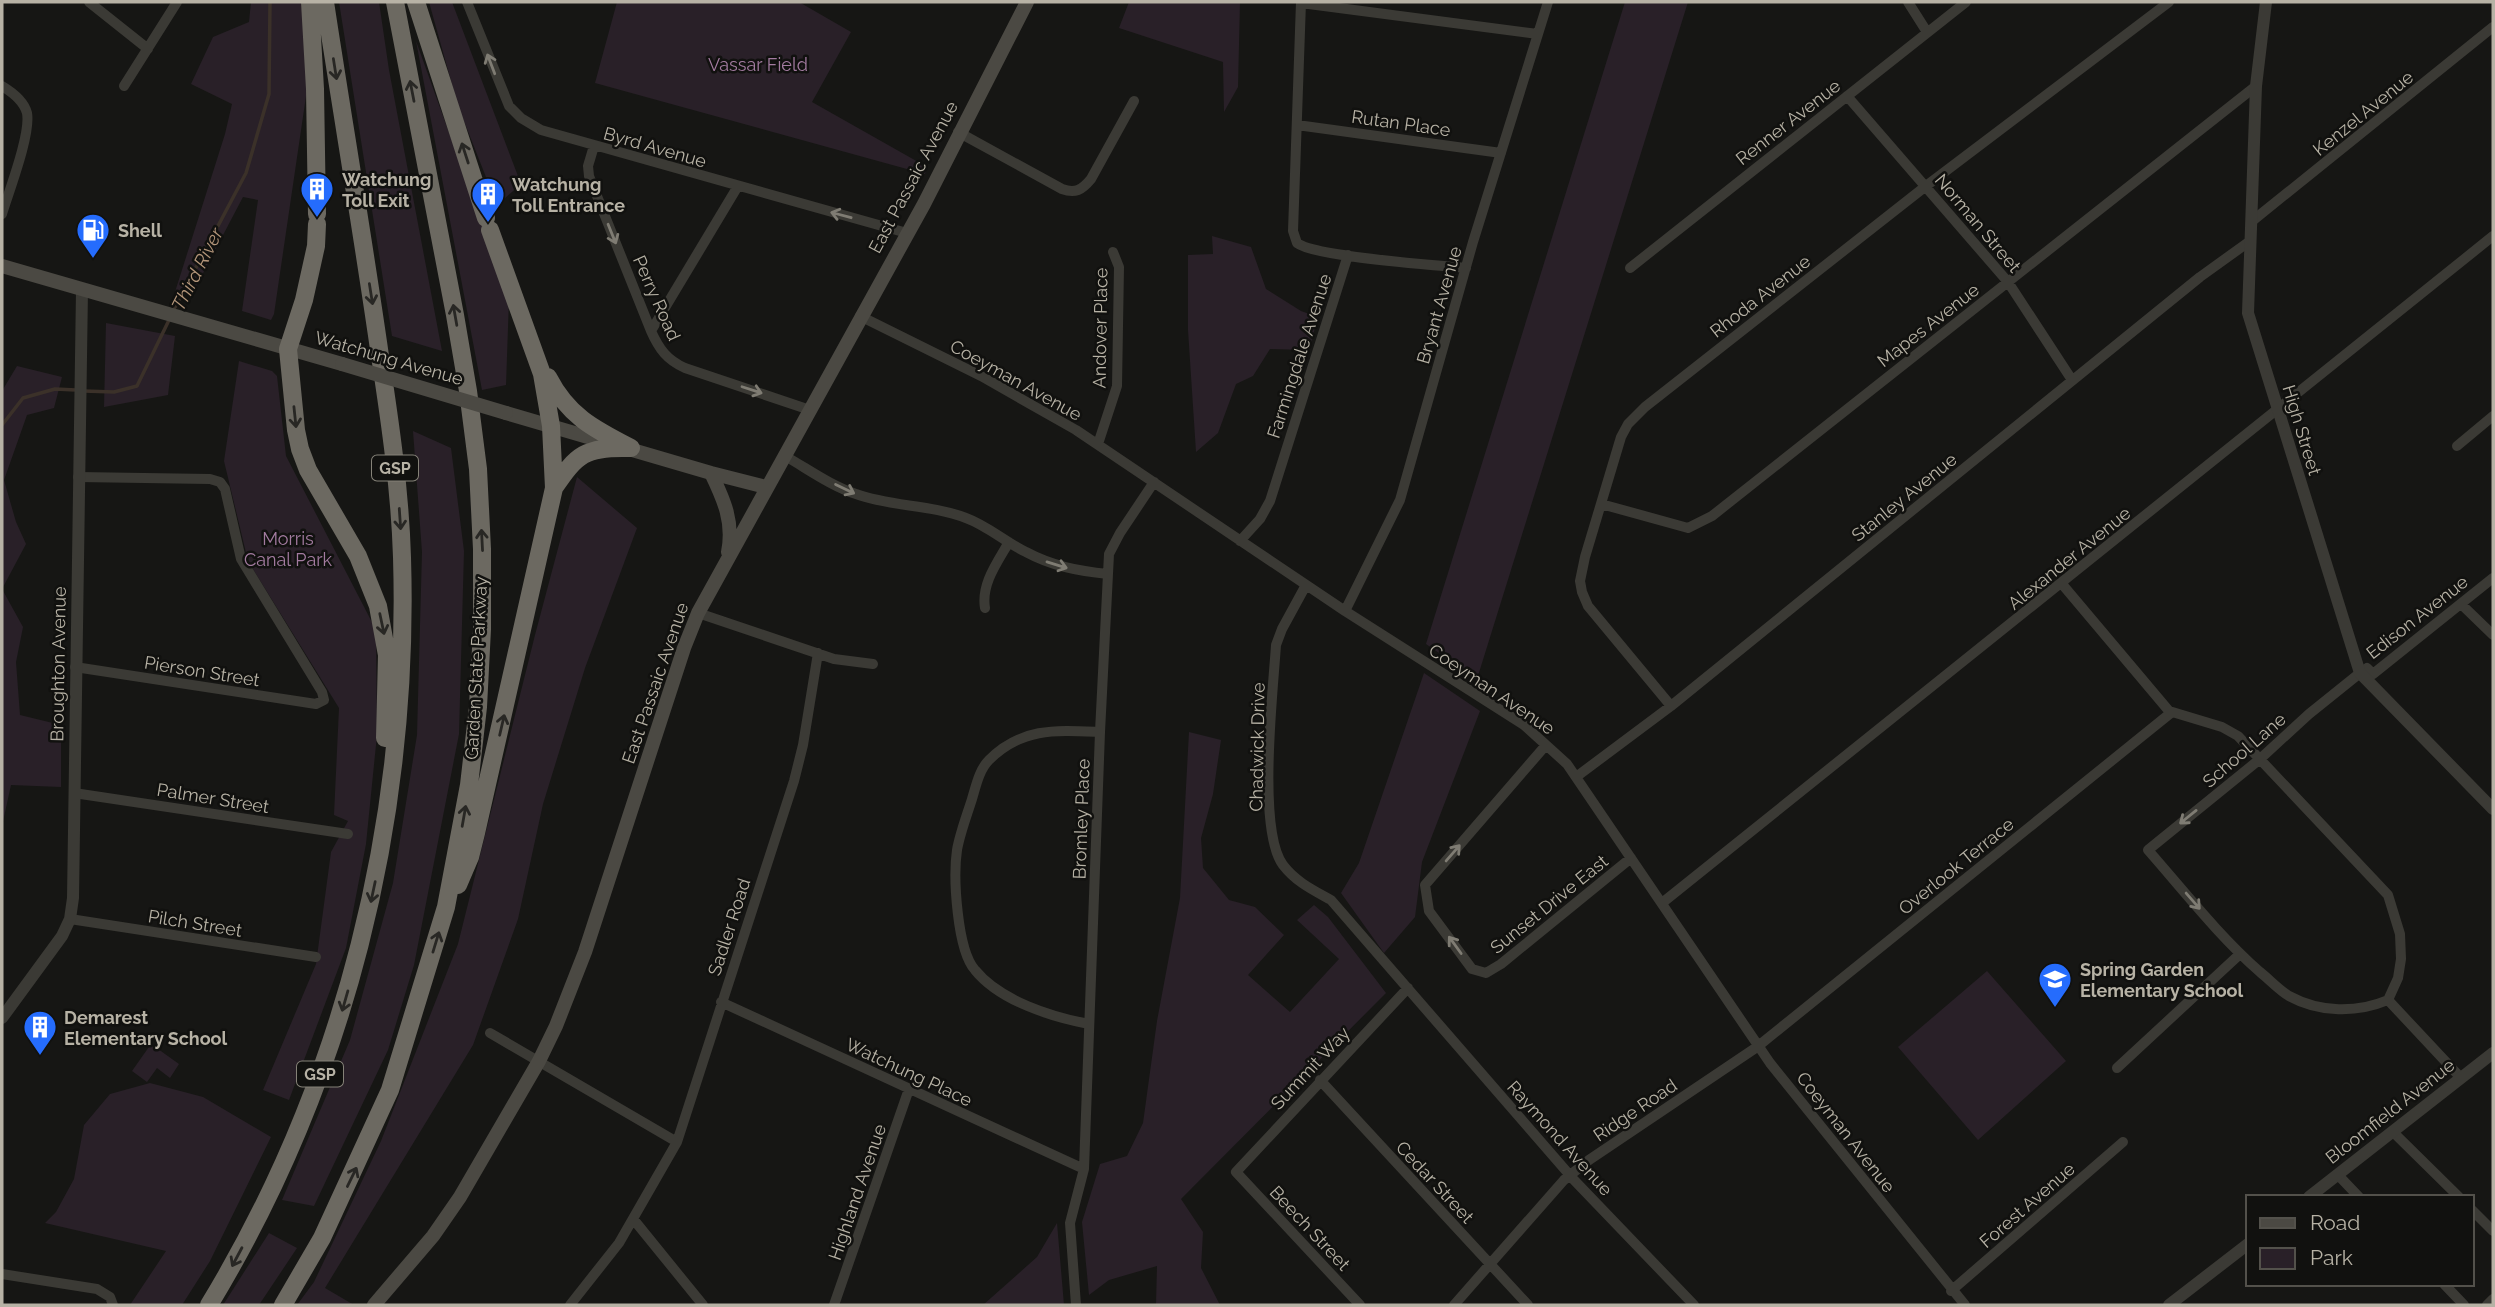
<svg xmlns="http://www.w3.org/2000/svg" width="2495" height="1307" viewBox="0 0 2495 1307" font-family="Raleway,sans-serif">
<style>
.green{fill:#292028}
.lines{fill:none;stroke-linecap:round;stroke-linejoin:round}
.stream{stroke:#3b3129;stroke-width:3.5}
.minor{stroke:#3b3a35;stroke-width:10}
.tertiary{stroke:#3b3a35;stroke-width:12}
.secondary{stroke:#4b4943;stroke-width:14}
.motorway{stroke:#6c6961;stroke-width:18}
.secondary-bridge{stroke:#4b4943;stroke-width:14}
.oneway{stroke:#7f7c73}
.oneway2{stroke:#282724}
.labels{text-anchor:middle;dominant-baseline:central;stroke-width:5;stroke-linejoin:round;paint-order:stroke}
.shield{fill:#11110f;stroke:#858278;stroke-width:2}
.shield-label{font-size:16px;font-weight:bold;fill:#b7b2a5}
.park-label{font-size:18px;fill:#a37ba0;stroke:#11110f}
.street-label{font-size:18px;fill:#b7b2a5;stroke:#11110f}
.poi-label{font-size:18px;font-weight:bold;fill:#b7b2a5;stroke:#11110f;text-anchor:start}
.water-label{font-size:19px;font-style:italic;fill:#b4967a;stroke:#11110f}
</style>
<rect width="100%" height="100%" fill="#161614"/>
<path class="green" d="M251 2H301L310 69 274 314 271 320 242 311 258 200 243 197 191 296 175 292 225 134 232 104 191 84 213 37 249 22Z
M339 2H379L389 70 442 351 392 336Z
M429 2H452L521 184 497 205 458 106Z
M617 2H799L851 32 812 102 927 167 925 174 595 83Z
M1129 2H1240L1238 87 1224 112 1223 62 1119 28Z
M1625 2H1688L1477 679 1426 644Z
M416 41 509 299 506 385 482 390Z
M1212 236 1251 247 1266 289 1301 311 1318 317 1309 350 1270 349 1253 376 1236 384 1218 433 1196 452 1188 330V255L1213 254Z
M106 323 175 336 168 395 104 407Z
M239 361 272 371 277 376 286 456 376 630 377 735 366 844 346 948 289 1100 263 1090 316 964 331 852 348 821 334 815 339 708 248 561 224 461Z
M17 366 62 377 54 408 27 415 4 480 16 522 26 544 2 589 23 627 16 662 20 715 61 725V787L11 785 2 826V391Z
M413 431 451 448 464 551 459 734 414 965 388 1050 314 1206 282 1200 350 1040 393 883 417 735 422 552Z
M577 477 637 528 585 668 543 804 518 919 473 1045 325 1288 354 1305H297L314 1282 381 1141 458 944 535 635Z
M1424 673 1480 711 1422 862 1415 917 1384 953 1341 893 1359 863Z
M1189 732 1221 740 1213 794 1201 838 1203 868 1229 900 1255 907 1284 935 1248 975 1290 1012 1339 959 1297 920 1314 905 1328 917 1386 993 1181 1199 1203 1232 1201 1268 1220 1305H1156L1157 1266 1109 1280 1089 1295 1082 1222 1100 1164 1127 1156 1143 1123 1157 1021 1180 898Z
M1987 971 2066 1061 1978 1140 1898 1047Z
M151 1044 179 1064 170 1078 157 1068 147 1082 132 1071Z
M150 1083 203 1097 271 1137 210 1261 182 1305H130L166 1251 45 1223 56 1212 74 1179 84 1125 110 1094Z
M1057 1223 1064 1305H983L1037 1257Z
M269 1233 297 1248 259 1305H223Z"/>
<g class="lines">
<path class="stream" d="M173 311 246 173 269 94 270 2
M84 391 114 392 137 386 170 318
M2 425 23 398 55 389 76 390"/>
<path class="minor" d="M89 2 148 49
M467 2 509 106 521 118 541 130 907 233
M1301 2 1293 231 1297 243C1315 257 1435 265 1466 268
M1908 2 1927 32
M1301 3 1538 34
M2 86C12 92 24 101 27 113 31 134 9 191 2 214
M124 86 177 2
M1847 96 2008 282 2072 380
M1297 125 1501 153
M958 132 1062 189C1075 194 1082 190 1091 179L1134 101
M594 146 588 166 589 176 651 331C659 349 667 360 685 368L810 410
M2251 222 2493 27
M1630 268 1966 2
M860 316 981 376 1076 430 1345 611 1524 725 1567 764 1770 1063 1965 1305
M651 331 738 186
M1098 444 1117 386 1119 267 1113 252
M2457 446 2493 416
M785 456C808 469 831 486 856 494 891 507 930 504 966 518 988 526 1005 542 1026 552 1052 566 1078 571 1108 574
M1601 504 1688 528 1712 516 2256 86
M1240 541 1260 519 1270 501 1348 255
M2062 584 2169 711 2222 727 2238 736 2388 895 2400 934 2401 959 2398 978 2388 1000
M1306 585 1282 629 1276 645C1273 692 1257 830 1283 865 1296 882 1313 890 1331 900L1574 1180 1694 1305
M2461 604 2493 635
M985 608C981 584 997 563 1009 542
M1345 611 1400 500 1473 242 1548 2
M698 613 834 659 873 664
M75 667 316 704 324 700 322 692 241 559 225 489 220 482 210 479 78 477
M1671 706 1588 606 1582 592 1580 581 1585 557 1621 437 1628 424 1645 407 1926 186 2169 2
M1546 745 1425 885 1429 911 1472 969 1486 973 1501 964 1631 858
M1576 777 1671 706 2200 277 2250 241
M74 793 348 834
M1662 903 2493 236
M70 919 316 957
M2388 1000C2357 1013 2320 1013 2289 996 2279 990 2270 980 2260 972 2219 936 2184 891 2148 850L2260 759 2309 714 2360 673 2367 668 2373 674 2493 578
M2388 1000 2461 1078
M721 1002 1084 1169
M1089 1024C1052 1017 1000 1001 975 970 957 950 953 877 957 850 960 833 967 815 972 799 976 786 979 770 989 760 1022 727 1057 730 1100 732
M490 1033 677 1142
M2117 1068 2240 954
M1320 1080 1528 1305
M2393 1132 2459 1197
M2338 1175 2359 1197
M2472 1210 2493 1231
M634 1220 703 1305
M2 1274 97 1289 110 1297 113 1305
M2444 1284 2464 1305
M1951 1291 2123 1142
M570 1305 619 1243 677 1142 794 781 803 745 818 653
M834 1305 909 1089
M1076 1305 1070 1223 1084 1169 1100 732 1109 554 1120 533 1154 482
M1360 1305 1236 1172 1408 988
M1454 1305 1564 1180 1589 1160 1757 1047 2172 712
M2487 1305 2493 1299"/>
<path class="tertiary" d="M2266 2 2256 86 2248 313 2360 673 2493 809
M2 1018 62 936 70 919 73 898 82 290
M2309 1197 2493 1053
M2169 1305 2248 1244"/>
<path class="secondary" d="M2 266 342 364
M506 413 711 473 766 487
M711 473C724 500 734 522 728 552
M374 1305 433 1236 460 1197 539 1061 556 1026 585 952 684 648 698 613 924 204 1027 2"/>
<path class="motorway" d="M310 2 315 89 317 214
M416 2 486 218
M317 224 316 246 304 300 288 349 296 430 300 449 308 470 358 556 378 606 387 655 385 738
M548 377C568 416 594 429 631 448
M554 488C577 454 585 447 628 448
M458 885 470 857 476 833 554 488 551 426 542 374 490 230
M209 1305C345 1081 410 819 402 557 400 490 390 422 380 356 363 237 343 120 325 2
M283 1305 322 1238 390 1090 446 907 469 785 478 707 482 629V549L478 469 468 391 455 315 395 2"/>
<path class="secondary-bridge" d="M342 364 506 413"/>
</g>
<defs><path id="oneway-shaft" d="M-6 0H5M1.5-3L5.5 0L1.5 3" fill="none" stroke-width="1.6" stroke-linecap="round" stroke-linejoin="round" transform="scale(1.75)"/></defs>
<g class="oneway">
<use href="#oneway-shaft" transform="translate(491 64) rotate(-111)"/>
<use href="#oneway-shaft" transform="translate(841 215) rotate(-165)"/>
<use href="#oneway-shaft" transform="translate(612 234) rotate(68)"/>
<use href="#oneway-shaft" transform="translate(752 390) rotate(18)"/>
<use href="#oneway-shaft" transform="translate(845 489) rotate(26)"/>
<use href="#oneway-shaft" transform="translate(1057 565) rotate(17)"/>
<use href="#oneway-shaft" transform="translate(2188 817) rotate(141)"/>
<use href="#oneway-shaft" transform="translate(1453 853) rotate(-49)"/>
<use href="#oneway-shaft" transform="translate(2193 901) rotate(49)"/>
<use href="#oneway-shaft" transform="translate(1455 945) rotate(-126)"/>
</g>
<g class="oneway2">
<use href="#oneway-shaft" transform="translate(335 69) rotate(81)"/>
<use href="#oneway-shaft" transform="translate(412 91) rotate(-101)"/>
<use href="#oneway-shaft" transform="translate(465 153) rotate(-108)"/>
<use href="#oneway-shaft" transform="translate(371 294) rotate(81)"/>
<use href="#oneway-shaft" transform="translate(455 315) rotate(-100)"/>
<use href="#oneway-shaft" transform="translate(295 417) rotate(84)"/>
<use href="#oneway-shaft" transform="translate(400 519) rotate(86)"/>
<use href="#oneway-shaft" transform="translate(482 540) rotate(-93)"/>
<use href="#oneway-shaft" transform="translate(382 624) rotate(78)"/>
<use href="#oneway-shaft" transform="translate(502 725) rotate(-77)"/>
<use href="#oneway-shaft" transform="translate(464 816) rotate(-80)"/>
<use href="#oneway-shaft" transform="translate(373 892) rotate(102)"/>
<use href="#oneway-shaft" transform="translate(436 942) rotate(-73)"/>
<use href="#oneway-shaft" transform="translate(345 1001) rotate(106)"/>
<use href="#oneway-shaft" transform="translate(352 1177) rotate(-64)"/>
<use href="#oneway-shaft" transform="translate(237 1257) rotate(118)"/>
</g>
<defs>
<symbol id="building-pin" viewBox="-11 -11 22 30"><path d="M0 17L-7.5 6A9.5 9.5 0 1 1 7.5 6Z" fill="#256cfd" stroke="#11110f"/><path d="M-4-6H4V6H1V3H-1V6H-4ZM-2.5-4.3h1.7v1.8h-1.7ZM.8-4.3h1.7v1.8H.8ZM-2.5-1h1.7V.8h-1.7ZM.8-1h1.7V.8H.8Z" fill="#fff"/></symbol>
<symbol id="fuel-pin" viewBox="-11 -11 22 30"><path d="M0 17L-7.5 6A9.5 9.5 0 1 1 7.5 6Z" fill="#256cfd" stroke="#11110f"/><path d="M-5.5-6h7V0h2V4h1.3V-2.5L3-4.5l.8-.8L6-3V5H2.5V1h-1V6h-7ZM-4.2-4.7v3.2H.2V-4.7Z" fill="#fff"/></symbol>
<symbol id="school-pin" viewBox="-11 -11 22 30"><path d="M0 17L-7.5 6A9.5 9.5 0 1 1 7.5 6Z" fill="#256cfd" stroke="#11110f"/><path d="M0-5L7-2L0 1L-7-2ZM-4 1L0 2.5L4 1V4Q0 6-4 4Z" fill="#fff"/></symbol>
</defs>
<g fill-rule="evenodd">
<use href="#building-pin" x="298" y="170" width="38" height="52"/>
<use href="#building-pin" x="469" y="175" width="38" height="52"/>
<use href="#fuel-pin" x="74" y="211" width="38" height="52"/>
<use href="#school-pin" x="2036" y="960" width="38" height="52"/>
<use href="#building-pin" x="21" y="1008" width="38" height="52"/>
</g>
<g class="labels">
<g class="shield">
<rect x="372" y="455.5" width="46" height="25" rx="5"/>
<rect x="297" y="1061.5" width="46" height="25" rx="5"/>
</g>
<g class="shield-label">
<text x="395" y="468">GSP</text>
<text x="320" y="1074">GSP</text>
</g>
<g class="park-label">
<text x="758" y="64">Vassar Field</text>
<text x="288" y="538">Morris<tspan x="288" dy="21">Canal Park</tspan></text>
</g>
<g class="street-label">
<text transform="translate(2363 113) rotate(-39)">Kenzel Avenue</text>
<text transform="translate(1788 122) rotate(-38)">Renner Avenue</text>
<text transform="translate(1401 123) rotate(8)">Rutan Place</text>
<text transform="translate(655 147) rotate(16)">Byrd Avenue</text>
<text transform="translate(913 177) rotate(-62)">East Passaic Avenue</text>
<text transform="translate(1978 223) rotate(50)">Norman Street</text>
<text transform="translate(1760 296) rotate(-38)">Rhoda Avenue</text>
<text transform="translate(657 298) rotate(66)">Perry Road</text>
<text transform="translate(1439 305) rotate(-74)">Bryant Avenue</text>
<text transform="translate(1928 325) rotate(-38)">Mapes Avenue</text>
<text transform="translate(1100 328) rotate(-89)">Andover Place</text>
<text transform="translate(1299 356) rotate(-72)">Farmingdale Avenue</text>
<text transform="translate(389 358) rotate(16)">Watchung Avenue</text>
<text transform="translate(1016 380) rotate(29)">Coeyman Avenue</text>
<text transform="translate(2302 430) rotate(73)">High Street</text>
<text transform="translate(1904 497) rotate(-39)">Stanley Avenue</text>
<text transform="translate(2069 558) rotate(-39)">Alexander Avenue</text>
<text transform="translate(2417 617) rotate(-38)">Edison Avenue</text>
<text transform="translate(58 664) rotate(-89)">Broughton Avenue</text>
<text transform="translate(476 668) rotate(-87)">Garden State Parkway</text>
<text transform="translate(202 671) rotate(9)">Pierson Street</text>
<text transform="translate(655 683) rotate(-71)">East Passaic Avenue</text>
<text transform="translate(1492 689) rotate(34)">Coeyman Avenue</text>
<text transform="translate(1257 747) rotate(-89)">Chadwick Drive</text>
<text transform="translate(2244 750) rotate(-41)">School Lane</text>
<text transform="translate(213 798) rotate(9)">Palmer Street</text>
<text transform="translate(1081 819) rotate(-88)">Bromley Place</text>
<text transform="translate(1956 866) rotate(-39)">Overlook Terrace</text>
<text transform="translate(1549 904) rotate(-39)">Sunset Drive East</text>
<text transform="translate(195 923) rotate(9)">Pilch Street</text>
<text transform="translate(729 927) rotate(-72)">Sadler Road</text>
<text transform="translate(1310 1068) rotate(-47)">Summit Way</text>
<text transform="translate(909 1072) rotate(25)">Watchung Place</text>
<text transform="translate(1635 1110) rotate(-34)">Ridge Road</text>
<text transform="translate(2390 1111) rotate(-38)">Bloomfield Avenue</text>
<text transform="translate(1846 1132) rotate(52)">Coeyman Avenue</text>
<text transform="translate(1560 1138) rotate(48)">Raymond Avenue</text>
<text transform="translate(1435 1182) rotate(47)">Cedar Street</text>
<text transform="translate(857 1192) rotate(-71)">Highland Avenue</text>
<text transform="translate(2027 1205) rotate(-41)">Forest Avenue</text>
<text transform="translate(1310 1228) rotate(47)">Beech Street</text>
</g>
<g class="poi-label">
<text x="342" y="179">Watchung<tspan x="342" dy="21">Toll Exit</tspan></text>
<text x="512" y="184">Watchung<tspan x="512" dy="21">Toll Entrance</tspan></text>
<text x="118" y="230">Shell</text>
<text x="2080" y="969">Spring Garden<tspan x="2080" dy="21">Elementary School</tspan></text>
<text x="64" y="1017">Demarest<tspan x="64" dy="21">Elementary School</tspan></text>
</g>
<g class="water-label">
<text transform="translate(197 269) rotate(-63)">Third River</text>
</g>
</g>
<rect width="2495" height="1307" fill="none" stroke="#b7b2a5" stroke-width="7"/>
<rect x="2246" y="1195" width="228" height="91" fill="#11110f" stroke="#53514b" stroke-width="2"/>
<rect x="2260" y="1218" width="35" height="10" fill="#4b4943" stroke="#53514b" stroke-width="2"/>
<text x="2310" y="1230" font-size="21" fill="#b7b2a5">Road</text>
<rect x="2260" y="1248" width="35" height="21" fill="#292028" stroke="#53514b" stroke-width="2"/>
<text x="2310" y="1265" font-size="21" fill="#b7b2a5">Park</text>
</svg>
